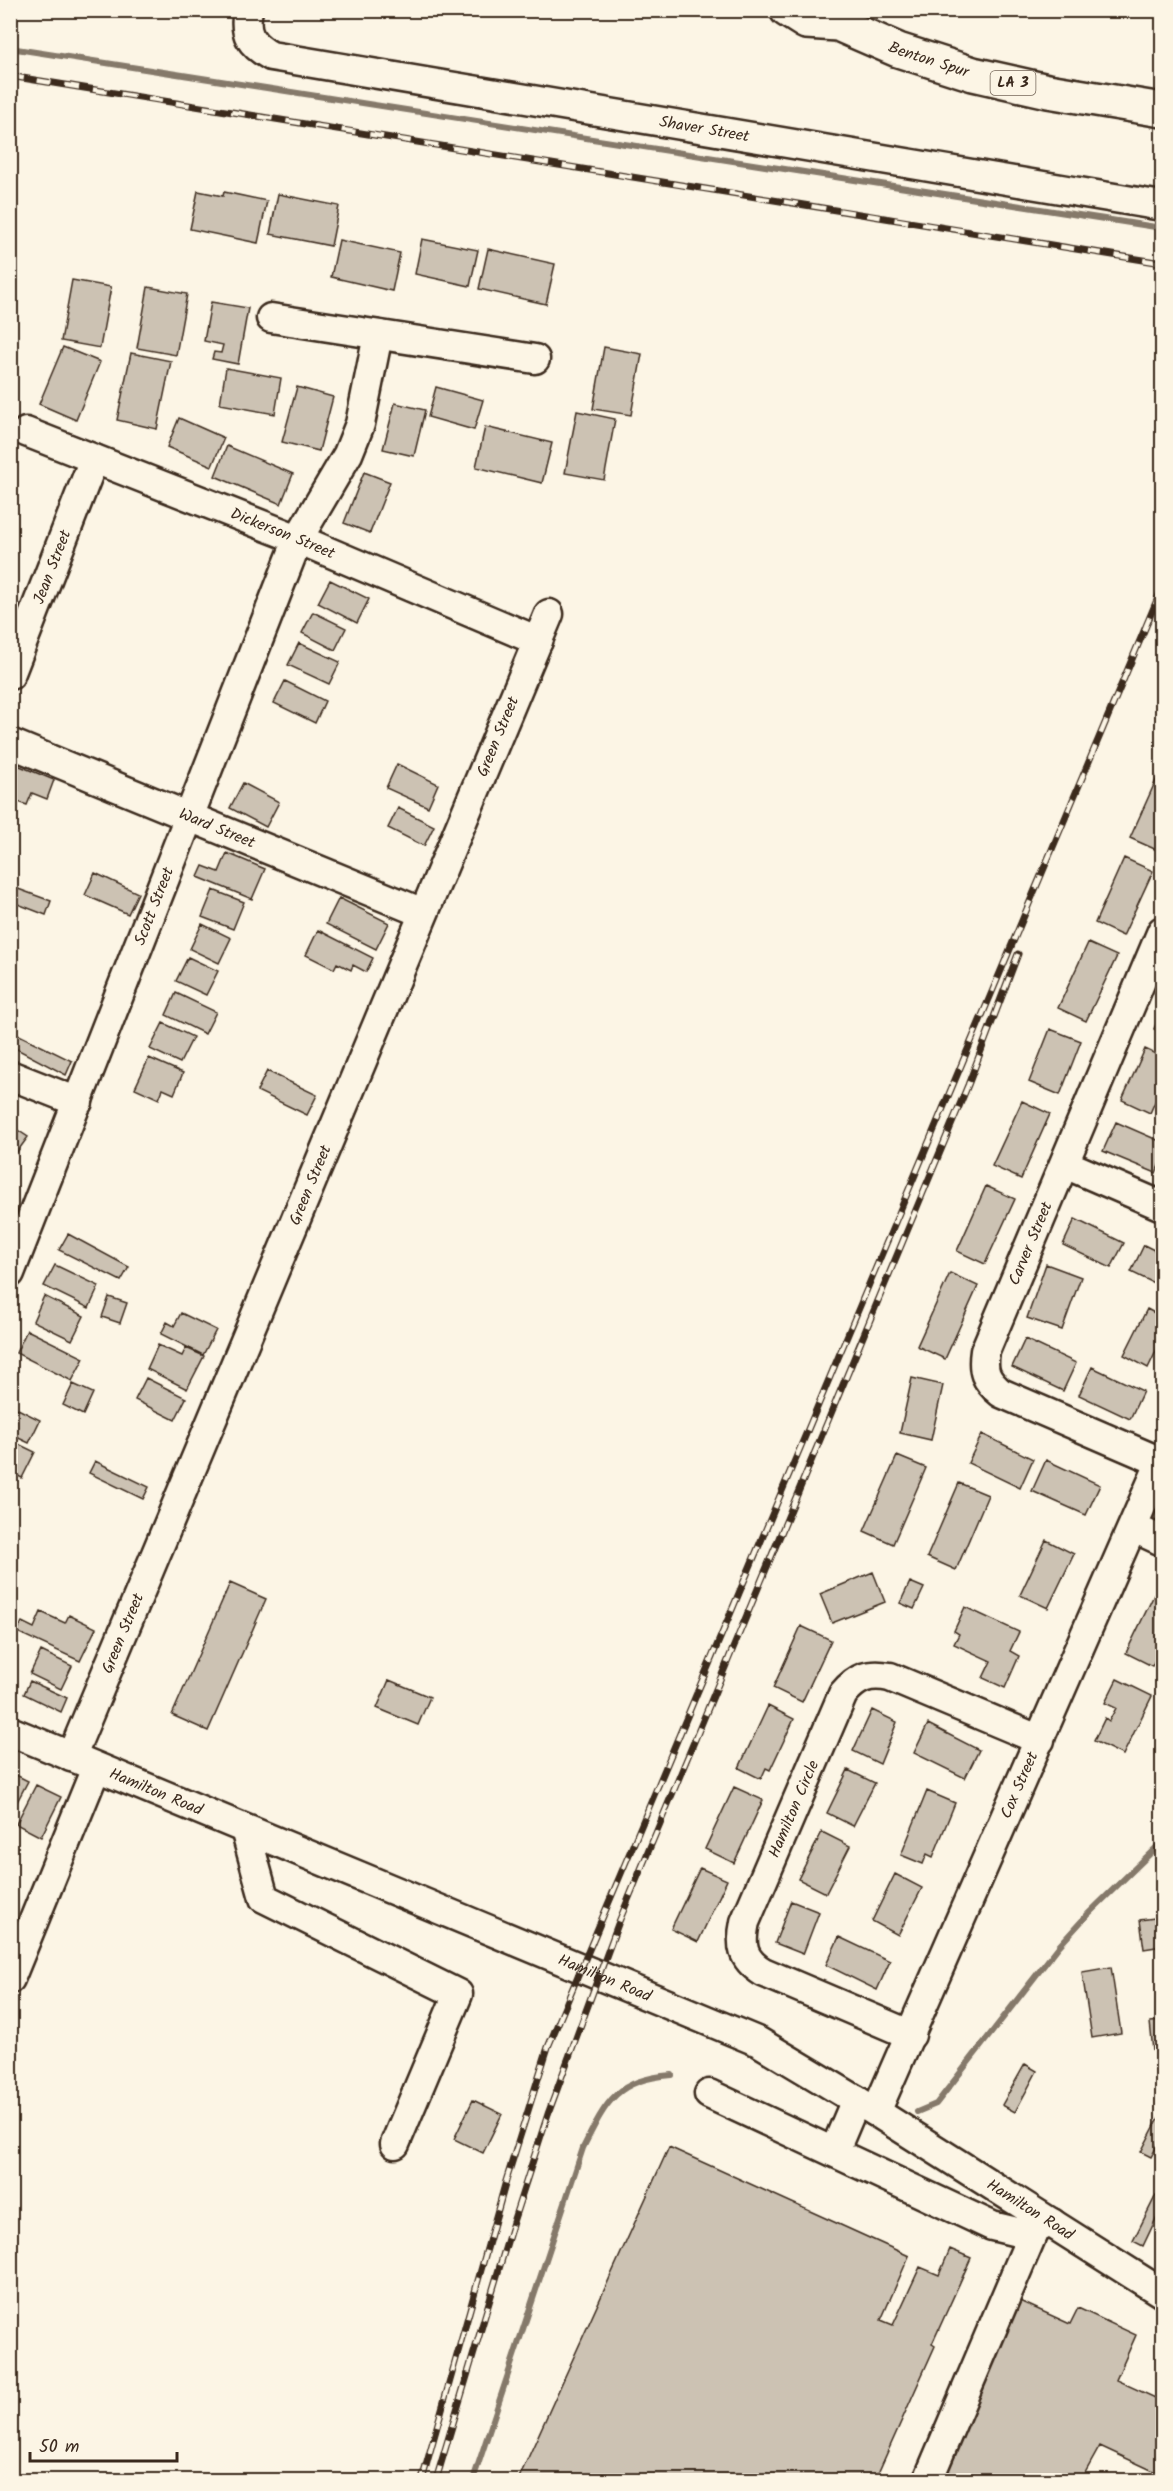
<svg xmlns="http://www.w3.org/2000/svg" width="1173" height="2491" viewBox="0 0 1173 2491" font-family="Kalam,sans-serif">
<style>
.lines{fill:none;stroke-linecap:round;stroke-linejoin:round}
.stream{stroke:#85796b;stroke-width:6}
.building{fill:#ccc2b3;stroke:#3b2a1e;stroke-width:1.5}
.minor-casing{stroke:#3b2a1e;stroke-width:33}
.major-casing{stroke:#3b2a1e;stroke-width:38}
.minor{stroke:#fcf5e5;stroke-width:28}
.major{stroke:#fcf5e5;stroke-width:33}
.rail-casing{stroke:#3b2a1e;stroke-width:7}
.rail{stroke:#fcf5e5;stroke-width:4.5;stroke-dasharray:14;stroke-linecap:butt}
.labels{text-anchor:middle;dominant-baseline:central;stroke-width:6;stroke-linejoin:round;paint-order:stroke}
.shield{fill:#fcf5e5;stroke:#75675a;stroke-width:1.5}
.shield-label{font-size:15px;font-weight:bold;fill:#3b2a1e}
.street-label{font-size:16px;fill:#3b2a1e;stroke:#fcf5e5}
</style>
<rect width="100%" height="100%" fill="#fcf5e5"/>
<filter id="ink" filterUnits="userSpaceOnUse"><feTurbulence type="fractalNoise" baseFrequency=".0167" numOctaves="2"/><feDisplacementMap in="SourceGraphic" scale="12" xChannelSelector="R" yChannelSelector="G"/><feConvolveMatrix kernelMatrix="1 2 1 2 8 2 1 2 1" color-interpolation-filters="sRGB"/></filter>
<g filter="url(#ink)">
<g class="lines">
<path class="stream" d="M10 48 1162 228
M917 2112 936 2104 1059 1946 1088 1914 1162 1842
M473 2480 583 2148C607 2100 616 2080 672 2075"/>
</g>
<path class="building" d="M198 191 223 196 224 192 267 201 258 243 190 229Z
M278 194 339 206 331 246 270 234Z
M422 239 478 250 470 286 415 274Z
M339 240 400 253 392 291 331 277Z
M488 249 555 264 546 304 479 289Z
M72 280 111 287 100 348 61 341Z
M148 287 187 294 176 355 137 348Z
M211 302 248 308 238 364 212 359 214 352 221 353 223 345 204 341Z
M63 347 100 362 76 420 39 404Z
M604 347 642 354 631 415 593 409Z
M131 353 171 361 157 429 117 420Z
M226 368 281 378 275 414 220 404Z
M297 387 333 397 319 451 282 442Z
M436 387 483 400 474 430 428 417Z
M395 403 425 410 414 456 383 449Z
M577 411 615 419 604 480 565 473Z
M179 418 224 438 212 466 167 447Z
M485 427 552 443 542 483 476 467Z
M227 446 293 474 281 504 215 476Z
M364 472 390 482 370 533 344 523Z
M330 580 369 599 357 623 318 603Z
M313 612 346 628 335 650 302 633Z
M299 643 340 662 329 684 288 665Z
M285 681 325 701 315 723 274 703Z
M10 762 54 780 47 799 32 793 27 805 10 799Z
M397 764 438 784 428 807 386 788Z
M1162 767V843L1159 851 1130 838Z
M243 783 279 802 266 827 230 808Z
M398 808 434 826 424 846 388 828Z
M227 853 265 869 252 899 198 877 203 866 219 872Z
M1124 858 1153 871 1123 936 1095 923Z
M95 873 138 893 128 914 85 895Z
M10 886 51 901 46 915 10 901Z
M213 890 244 902 233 929 202 917Z
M339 898 389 923 376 949 326 924Z
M202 924 231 938 219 963 190 949Z
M318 930 373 958 366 972 353 965 351 970 337 963 334 969 306 955Z
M1088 943 1117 956 1086 1021 1058 1008Z
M188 957 218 971 206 995 176 981Z
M176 993 216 1012 205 1034 166 1015Z
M1162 1010V1033L1154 1029Z
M163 1023 193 1037 180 1063 150 1049Z
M1050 1029 1081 1041 1060 1095 1029 1082Z
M17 1034 72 1061 66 1075 11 1046Z
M1145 1049 1162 1057V1086L1150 1113 1122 1100Z
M149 1058 183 1073 174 1094 163 1089 159 1099 135 1088Z
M267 1071 317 1095 307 1115 257 1091Z
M1022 1101 1050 1114 1021 1179 992 1166Z
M1116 1122 1162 1142V1158L1156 1173 1103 1151Z
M10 1125 28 1137 11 1160 10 1159Z
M986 1186 1015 1199 985 1264 957 1251Z
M1075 1219 1124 1243 1111 1268 1063 1245Z
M68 1234 129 1267 121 1281 59 1250Z
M1144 1245 1162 1254V1287L1131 1272Z
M1046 1264 1081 1277 1062 1330 1027 1318Z
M55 1265 99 1286 89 1308 44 1286Z
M950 1273 978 1286 945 1359 917 1346Z
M44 1296 84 1316 72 1340 33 1321Z
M109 1297 127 1303 120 1323 102 1317Z
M1147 1309 1162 1317V1339L1148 1368 1124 1355Z
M181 1313 216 1330 203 1355 161 1334 167 1322 174 1326Z
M27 1330 84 1358 72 1381 16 1353Z
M1025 1339 1076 1363 1063 1391 1012 1367Z
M158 1345 182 1356 186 1348 204 1356 187 1389 147 1369Z
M1092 1367 1143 1391 1130 1419 1079 1395Z
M146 1378 186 1398 175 1420 135 1400Z
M912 1378 943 1385 931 1440 900 1433Z
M73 1384 93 1393 83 1415 63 1405Z
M10 1405 40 1420 29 1443 10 1434Z
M982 1434 1033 1459 1020 1488 968 1463Z
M10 1440 35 1452 22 1478 10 1472Z
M897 1456 926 1468 893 1544 864 1531Z
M1046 1460 1100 1485 1086 1515 1032 1491Z
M95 1461 149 1487 143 1499 89 1473Z
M959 1483 988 1495 956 1570 927 1557Z
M1046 1540 1074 1554 1048 1608 1020 1595Z
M873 1572 885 1602 832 1623 820 1594Z
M910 1582 924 1588 914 1609 900 1603Z
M230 1583 266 1599 208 1731 172 1715Z
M1154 1595 1162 1598V1645L1152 1666 1126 1653Z
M965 1607 1019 1632 1010 1651 1019 1656 1005 1688 983 1678 991 1661 954 1644 959 1634 954 1631Z
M41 1612 65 1623 69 1615 96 1628 80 1661 17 1632 22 1622 34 1628Z
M801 1626 831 1640 802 1702 773 1688Z
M41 1651 72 1666 61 1689 30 1674Z
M1117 1679 1152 1696 1123 1755 1094 1741 1105 1718 1109 1721 1116 1708 1105 1703Z
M389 1680 430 1697 418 1725 377 1708Z
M30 1681 67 1698 61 1712 24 1694Z
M768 1706 794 1719 770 1770 766 1768 761 1779 739 1768Z
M872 1710 897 1722 880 1764 853 1751Z
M928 1724 979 1750 965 1778 914 1753Z
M848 1770 875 1783 853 1826 827 1813Z
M10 1772 28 1781 10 1815Z
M36 1785 61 1797 41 1837 16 1824Z
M734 1787 763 1800 734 1863 705 1849Z
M927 1791 955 1803 933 1857 927 1854 923 1864 901 1855Z
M822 1832 850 1846 826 1893 798 1879Z
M700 1868 727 1880 698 1942 671 1929Z
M895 1874 922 1888 898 1935 872 1921Z
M791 1901 819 1912 803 1954 775 1943Z
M1162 1917V1946L1144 1949 1140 1920Z
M839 1937 890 1961 877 1990 826 1965Z
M1111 1967 1121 2033 1092 2038 1082 1972Z
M1162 2021V2050L1153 2051 1150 2022Z
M1025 2064 1037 2071 1015 2112 1002 2105Z
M473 2100 502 2114 483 2153 454 2139Z
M1162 2112V2137L1151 2157 1141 2152Z
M669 2147 909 2256 881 2320 893 2325 920 2267 939 2275 950 2249 971 2258 932 2344 935 2346 875 2480H518Z
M1156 2195 1162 2198V2206L1143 2246 1133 2241Z
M1013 2298 1070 2324 1078 2308 1136 2335 1116 2380 1162 2401V2475L1100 2446 1081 2480H932Z"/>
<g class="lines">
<defs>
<g id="minor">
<path id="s1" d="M248 10C243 34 251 45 271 56L1162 206"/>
<path d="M271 318 535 359"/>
<path id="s2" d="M26 432 298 539 538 641"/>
<path id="s3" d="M10 675 94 459"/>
<path id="s4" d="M10 743 423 913"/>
<path d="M10 1075 78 1102"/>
<path d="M1065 1164 1162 1206"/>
<path id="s5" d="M10 1273 298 539 348 454 360 424 378 335"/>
<path id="s6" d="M1161 1462 1001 1393C985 1380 982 1371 985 1351L1162 931"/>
<path d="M1134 1528 1162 1541"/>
<path id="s7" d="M10 1731 759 2042 876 2112 1162 2293"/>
<path id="s8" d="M71 1757 549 614"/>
<path d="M245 1829 264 1898 458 1994 395 2144"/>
<path d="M10 1979 96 1768"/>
<path id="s9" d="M911 2035 763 1972C742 1959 740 1946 745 1922L843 1694C857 1677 869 1673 890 1677L1040 1740"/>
<path d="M709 2094 992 2226 1017 2232 1052 2223"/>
<path id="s10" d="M876 2112 1162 1459"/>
<path d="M834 2152 856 2100"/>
<path d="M928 2480 1035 2228"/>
</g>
<g id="major">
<path id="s11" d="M787 10 806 22 838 24 898 50 973 74 1048 91 1162 110"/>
</g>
</defs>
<use href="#minor" class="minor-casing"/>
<use href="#major" class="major-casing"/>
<use href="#minor" class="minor"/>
<use href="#major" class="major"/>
<defs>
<path id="rail" d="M10 76 1162 263
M422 2480 506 2181 548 2047 1162 588
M436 2480 513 2222 548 2114 618 1924 968 1085 1018 954"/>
</defs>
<use href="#rail" class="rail-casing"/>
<use href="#rail" class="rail"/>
</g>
</g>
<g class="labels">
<rect class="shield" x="990.5" y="71" width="45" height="24" rx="4.5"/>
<g class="shield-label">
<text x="1013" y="83">LA 3</text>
</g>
<g class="street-label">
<text stroke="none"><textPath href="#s11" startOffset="152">Benton Spur</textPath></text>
<text stroke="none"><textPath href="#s1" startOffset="496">Shaver Street</textPath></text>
<text stroke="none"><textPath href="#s2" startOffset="276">Dickerson Street</textPath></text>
<text stroke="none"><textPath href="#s3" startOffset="116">Jean Street</textPath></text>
<text stroke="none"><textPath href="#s8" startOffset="1106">Green Street</textPath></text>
<text stroke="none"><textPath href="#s4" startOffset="224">Ward Street</textPath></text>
<text stroke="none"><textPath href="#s5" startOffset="394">Scott Street</textPath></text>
<text stroke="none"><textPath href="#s8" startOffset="620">Green Street</textPath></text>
<text stroke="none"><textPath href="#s6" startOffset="339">Carver Street</textPath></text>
<text stroke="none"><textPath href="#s8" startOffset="134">Green Street</textPath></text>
<text stroke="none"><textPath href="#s10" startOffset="357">Cox Street</textPath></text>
<text stroke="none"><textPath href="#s7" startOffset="158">Hamilton Road</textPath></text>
<text stroke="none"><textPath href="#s9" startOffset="342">Hamilton Circle</textPath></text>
<text stroke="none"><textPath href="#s7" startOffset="644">Hamilton Road</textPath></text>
<text stroke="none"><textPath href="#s7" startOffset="1130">Hamilton Road</textPath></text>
</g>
</g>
<rect width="1173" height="2491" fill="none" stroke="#fcf5e5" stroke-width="36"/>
<rect x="18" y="18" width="1137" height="2455" fill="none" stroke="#3b2a1e" stroke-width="2" filter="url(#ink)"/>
<path d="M30 2452v9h147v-9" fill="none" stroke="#3b2a1e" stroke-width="3"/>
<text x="39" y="2452" font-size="18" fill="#3b2a1e" stroke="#fcf5e5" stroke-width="4.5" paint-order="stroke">50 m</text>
</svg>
